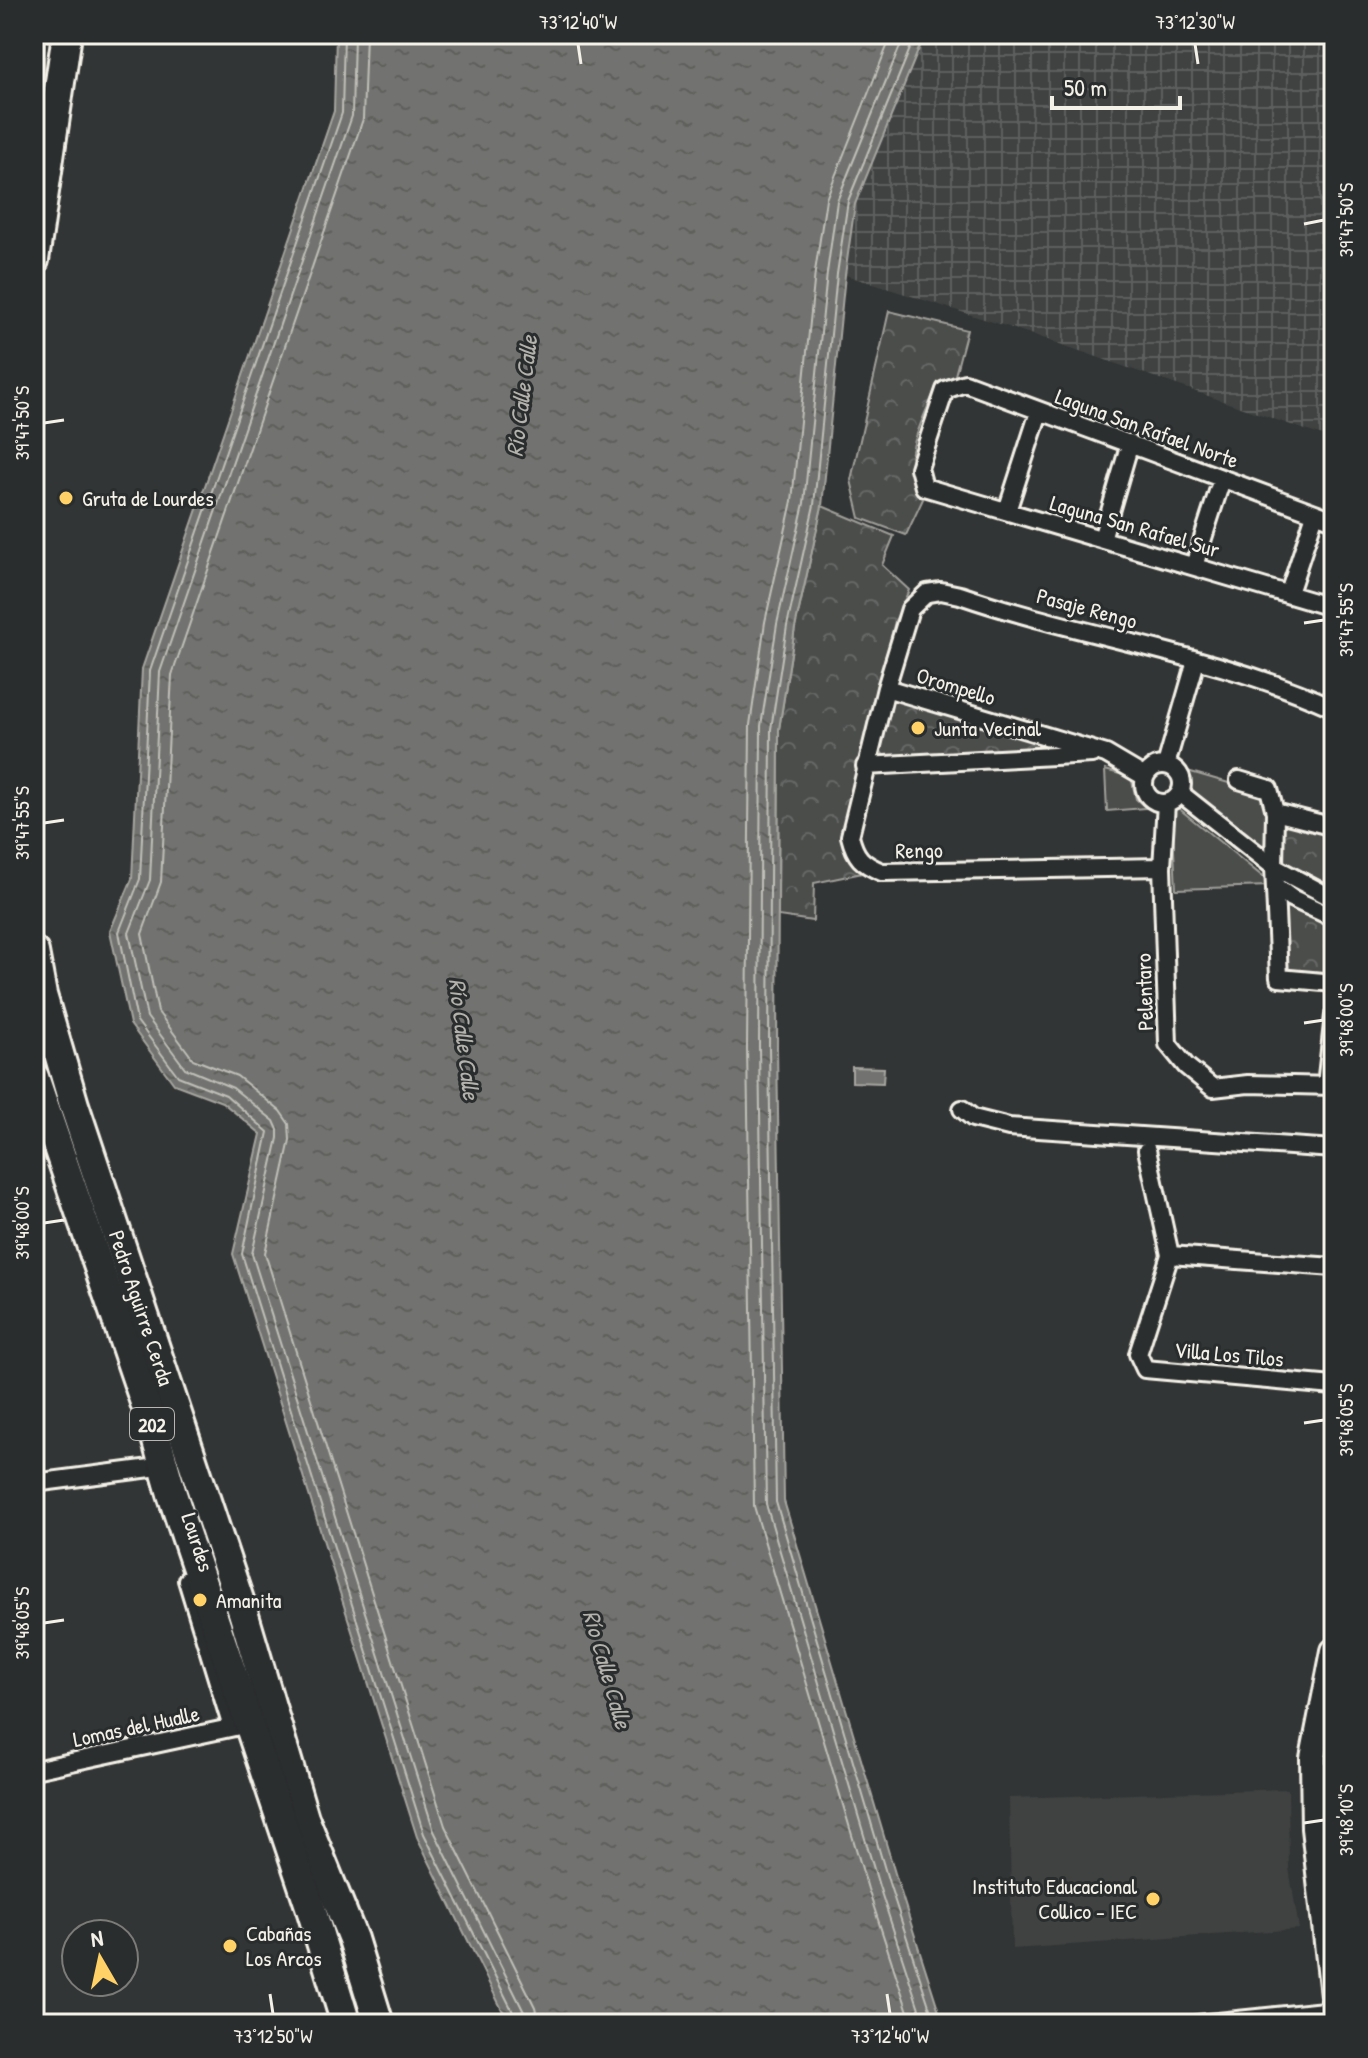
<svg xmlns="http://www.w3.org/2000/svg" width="1368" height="2058" viewBox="0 0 1368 2058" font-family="'Patrick Hand',sans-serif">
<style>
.built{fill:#404242}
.industrial{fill:url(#industrial-grid)}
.grass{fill:#4b4d4c;stroke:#a09f9a;stroke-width:2}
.forest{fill:url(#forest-crowns);stroke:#a09f9a;stroke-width:2}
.water{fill:url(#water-ripples);stroke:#a6a5a0;stroke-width:2}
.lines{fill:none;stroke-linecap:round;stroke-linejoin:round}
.shore{stroke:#c0bfb8;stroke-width:2}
.minor-casing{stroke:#f4f1e8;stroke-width:22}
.secondary-casing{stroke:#f4f1e8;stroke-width:30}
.trunk-casing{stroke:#f4f1e8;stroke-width:34}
.minor{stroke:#2a2d2e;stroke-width:16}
.secondary{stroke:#2a2d2e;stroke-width:24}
.trunk{stroke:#2a2d2e;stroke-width:28}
.ticks{fill:none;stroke:#f4f1e8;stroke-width:3}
.poi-dot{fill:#ffd166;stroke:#2a2d2e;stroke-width:3}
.labels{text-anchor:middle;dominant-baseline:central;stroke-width:6;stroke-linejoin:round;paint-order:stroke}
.shield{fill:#2a2d2e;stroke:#b7b6b0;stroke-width:2}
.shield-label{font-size:20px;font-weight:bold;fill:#f4f1e8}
.street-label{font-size:22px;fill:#f4f1e8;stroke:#2a2d2e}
.poi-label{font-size:22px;fill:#f4f1e8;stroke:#2a2d2e;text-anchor:start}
.water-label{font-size:24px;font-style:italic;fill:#b3b2ac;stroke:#2a2d2e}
.neatline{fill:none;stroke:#f4f1e8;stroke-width:3}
.ticks-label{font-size:20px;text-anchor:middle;fill:#f4f1e8}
</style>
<defs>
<pattern id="industrial-grid" width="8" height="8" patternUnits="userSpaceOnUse" patternTransform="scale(2)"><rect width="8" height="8" fill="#404242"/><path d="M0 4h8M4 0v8" fill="none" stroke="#5c5e5d"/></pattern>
<pattern id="forest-crowns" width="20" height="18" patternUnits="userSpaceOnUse" patternTransform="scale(2)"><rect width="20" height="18" fill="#4b4d4c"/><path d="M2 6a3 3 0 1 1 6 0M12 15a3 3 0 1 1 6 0" fill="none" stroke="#666766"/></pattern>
<pattern id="water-ripples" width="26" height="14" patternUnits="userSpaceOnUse" patternTransform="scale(2)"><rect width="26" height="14" fill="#727370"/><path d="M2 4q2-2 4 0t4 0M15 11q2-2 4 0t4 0" fill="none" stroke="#5e5e5b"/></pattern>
</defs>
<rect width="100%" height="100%" fill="#323535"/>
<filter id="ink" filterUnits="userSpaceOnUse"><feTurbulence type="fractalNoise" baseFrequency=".0125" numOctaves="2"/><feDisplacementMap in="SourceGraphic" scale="16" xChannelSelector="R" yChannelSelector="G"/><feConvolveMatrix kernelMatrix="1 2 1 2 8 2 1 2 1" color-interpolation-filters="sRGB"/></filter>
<g filter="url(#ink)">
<path class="built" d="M1288 1789 1289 1868 1299 1929 1012 1949 1009 1798Z"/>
<path class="industrial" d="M925 34H1334V440L1037 336 845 275 855 204Z"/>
<path class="grass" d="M40 34H45L44 76 34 149V78Z
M1105 770 1131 777 1136 799 1146 808 1107 811Z
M1184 770 1263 793 1267 797V842L1259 849 1188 790Z
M1177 807 1263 877 1269 886 1176 889 1172 812Z"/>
<path class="forest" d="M889 311 967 330 954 379 945 380 936 387C923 422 894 466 923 499L906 535 860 518 851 480Z
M822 506 894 536 882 565 909 590 895 621 841 837 846 853 862 873 814 883 813 921 778 916 779 729 795 628Z
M898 697 1050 742 1051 748 1047 752 887 760 880 750 891 701Z
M1281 819 1334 834V894L1281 865Z
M1283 897 1334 921V974L1286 971Z
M1325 1747H1334V1823L1317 1817Z"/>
<path class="water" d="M336 34H925L855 204 845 275 822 506 795 628 779 729 777 1047 784 1501 897 1880 943 2024H509L417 1837 233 1254 261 1134 222 1102 174 1084 130 1024 110 931 132 879 142 669 334 111Z
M852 1067 884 1068 883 1083 852 1082Z"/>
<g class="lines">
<path class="shore" d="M344 34 342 113 150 671 140 879 119 932 137 1021 178 1076 226 1095 268 1132 242 1254 424 1834 515 2016 516 2024
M354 34 352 116 160 672 150 880 129 933 147 1017 185 1068 233 1088 274 1121 278 1130V1138L252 1254 434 1831 524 2012 526 2024
M366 34 363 119 172 675 161 882 142 934 158 1012 193 1059 237 1076 280 1111 289 1124 290 1140 265 1253 445 1826 535 2007 539 2024
M892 34 826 199 815 272 792 501 765 622 750 725 747 1047 754 1506 868 1889 912 2024
M905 34 837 201 827 273 804 503 777 624 761 726 759 1047 766 1504 879 1886 924 2024
M916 34 848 201 837 274 814 505 787 626 771 729 769 1047 776 1502 889 1883 935 2024"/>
<defs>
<path id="minor" d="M1007 511 1039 412
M1334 520 965 383 945 390 919 468 924 487 1334 608
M1102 539 1130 443
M1194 566 1222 479
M1289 593 1315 514
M886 688 1106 754 1145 777
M1166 765 1196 661
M1144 784a19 19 0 1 1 38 0a19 19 0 1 1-38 0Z
M865 766 1092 754
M1239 780 1269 789 1275 812 1274 867 1279 978 1334 983
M1180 793 1274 867 1334 899
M1166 803 1162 867 1168 1044 1186 1066 1213 1088 1248 1084 1334 1086
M1275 812 1334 827
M1162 867 882 872C862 864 855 857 850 836L886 688 910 609 927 593 941 591 960 595C1082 637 1215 654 1334 708
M1275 886 1291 898 1334 918
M1326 1085 1334 1015
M962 1109 973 1118 1009 1127 1334 1149
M1147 1150 1170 1255 1138 1354 1145 1369 1334 1386
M1170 1255 1334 1267
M34 1483 151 1468
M187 1580 230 1721
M34 1770 244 1725
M1314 1828 1334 1827
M1198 2024 1334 2010"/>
<path id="secondary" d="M1334 1651 1313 1758 1314 1828 1334 2004"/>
<g id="trunk">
<path d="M34 260 67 34"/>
<path id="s1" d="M34 952 42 995 74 1105 243 1612 304 1818 353 1939 379 2024"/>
<path d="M34 1077 151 1420 172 1494 312 1912 346 2024"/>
</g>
</defs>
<use href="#minor" class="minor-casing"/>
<use href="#secondary" class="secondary-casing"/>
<use href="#trunk" class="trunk-casing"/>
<use href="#minor" class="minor"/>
<use href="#secondary" class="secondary"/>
<use href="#trunk" class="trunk"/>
</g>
</g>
<path class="ticks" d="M578 44 581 64M1195 44 1198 64M1304 224 1324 220M44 423 64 420M1304 623 1324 620M44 823 64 820M1304 1023 1324 1020M44 1223 64 1220M1304 1423 1324 1420M44 1623 64 1620M1304 1823 1324 1820M270 1994 273 2014M887 1994 890 2014"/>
<g class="poi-dot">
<circle cx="66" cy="498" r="8"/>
<circle cx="918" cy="728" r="8"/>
<circle cx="200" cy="1600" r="8"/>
<circle cx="1153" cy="1899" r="8"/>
<circle cx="230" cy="1946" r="8"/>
</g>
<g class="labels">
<rect class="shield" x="130" y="1408" width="44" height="32" rx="6"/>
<g class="shield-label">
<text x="152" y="1424">202</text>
</g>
<g class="street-label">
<text transform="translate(1147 428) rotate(20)">Laguna San Rafael Norte</text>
<text transform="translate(1135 526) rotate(16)">Laguna San Rafael Sur</text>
<text transform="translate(1087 608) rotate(15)">Pasaje Rengo</text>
<text transform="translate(956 686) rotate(17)">Orompello</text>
<text transform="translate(919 850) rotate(-1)">Rengo</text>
<text transform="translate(1144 992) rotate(-92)">Pelentaro</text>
<text stroke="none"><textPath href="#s1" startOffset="372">Pedro Aguirre Cerda</textPath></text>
<text transform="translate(1229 1354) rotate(5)">Villa Los Tilos</text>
<text transform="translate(198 1542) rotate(72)">Lourdes</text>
<text transform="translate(136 1726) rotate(-12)">Lomas del Hualle</text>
</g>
<g class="poi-label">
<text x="82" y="498">Gruta de Lourdes</text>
<text x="934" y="728">Junta Vecinal</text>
<text x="216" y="1600">Amanita</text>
<text x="1137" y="1886" text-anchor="end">Instituto Educacional<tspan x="1137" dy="25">Collico - IEC</tspan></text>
<text x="246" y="1933">Cabañas<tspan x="246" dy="25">Los Arcos</tspan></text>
</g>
<g class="water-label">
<text transform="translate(521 396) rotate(-83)">Río Calle Calle</text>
<text transform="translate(465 1039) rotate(83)">Río Calle Calle</text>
<text transform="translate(608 1669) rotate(74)">Río Calle Calle</text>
</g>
</g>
<rect width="1368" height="2058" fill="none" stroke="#2a2d2e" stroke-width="88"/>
<g transform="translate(100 1958) rotate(351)"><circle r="38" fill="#2a2d2e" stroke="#7b7b78" stroke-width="2"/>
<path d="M0-6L14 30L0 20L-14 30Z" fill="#ffd166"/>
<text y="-12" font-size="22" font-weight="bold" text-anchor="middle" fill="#f4f1e8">N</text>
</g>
<path d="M1052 96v12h128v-12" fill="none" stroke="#f4f1e8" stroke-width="4"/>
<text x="1064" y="96" font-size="24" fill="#f4f1e8" stroke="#2a2d2e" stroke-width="6" paint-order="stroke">50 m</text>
<rect x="44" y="44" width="1280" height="1970" class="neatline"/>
<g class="ticks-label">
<text x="578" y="29">73°12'40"W</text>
<text x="1195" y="29">73°12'30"W</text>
<text transform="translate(1346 220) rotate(-90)" y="7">39°47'50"S</text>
<text transform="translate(22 423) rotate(-90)" y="7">39°47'50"S</text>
<text transform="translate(1346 620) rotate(-90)" y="7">39°47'55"S</text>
<text transform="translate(22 823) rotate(-90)" y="7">39°47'55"S</text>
<text transform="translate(1346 1020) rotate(-90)" y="7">39°48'00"S</text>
<text transform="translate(22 1223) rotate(-90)" y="7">39°48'00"S</text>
<text transform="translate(1346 1420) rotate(-90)" y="7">39°48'05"S</text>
<text transform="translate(22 1623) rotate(-90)" y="7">39°48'05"S</text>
<text transform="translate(1346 1820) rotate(-90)" y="7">39°48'10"S</text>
<text x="273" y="2043">73°12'50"W</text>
<text x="890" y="2043">73°12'40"W</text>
</g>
</svg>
